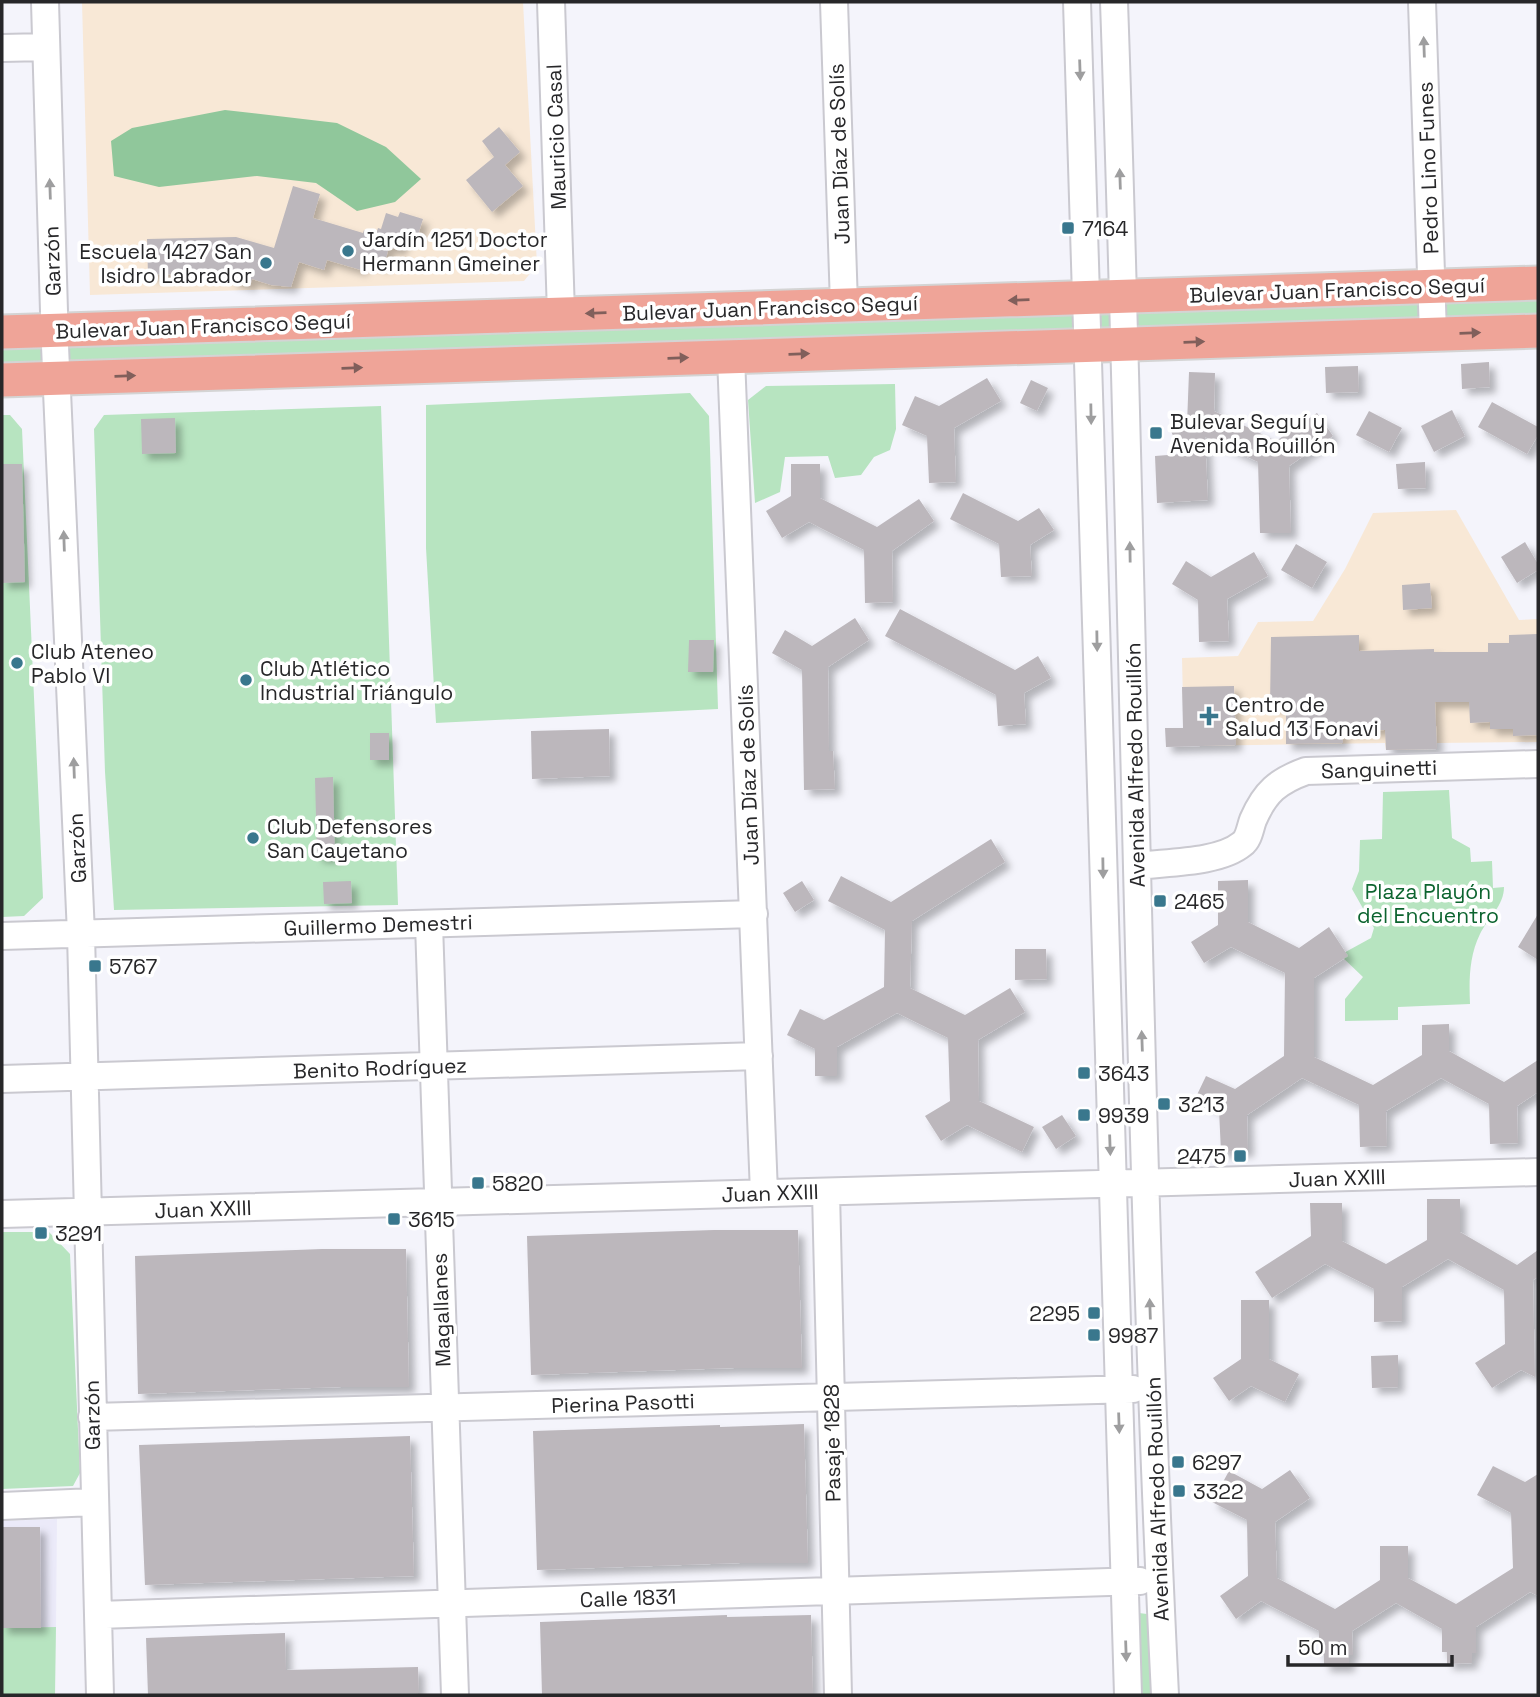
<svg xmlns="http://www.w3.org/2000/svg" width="1540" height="1697" viewBox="0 0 1540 1697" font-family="'Space Grotesk',sans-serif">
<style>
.built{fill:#ebeaf9}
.education{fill:#f8e8d6}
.green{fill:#b7e4c0}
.forest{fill:#90c79b}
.building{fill:#bcb7bc;filter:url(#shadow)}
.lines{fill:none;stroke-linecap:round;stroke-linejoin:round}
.minor-casing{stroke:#cac9d0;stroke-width:30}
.major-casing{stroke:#d4d4d4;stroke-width:37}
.minor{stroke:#fff;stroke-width:26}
.major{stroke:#efa498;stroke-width:33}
.oneway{fill:#9e9e9f}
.oneway2{fill:#815f5b}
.poi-dot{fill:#39778d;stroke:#fff;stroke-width:2.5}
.labels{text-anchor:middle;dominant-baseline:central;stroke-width:7;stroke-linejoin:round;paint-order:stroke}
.street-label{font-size:21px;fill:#272729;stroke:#fff}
.poi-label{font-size:21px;fill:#272729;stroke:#fff;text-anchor:start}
.park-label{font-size:21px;fill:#0c642f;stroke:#fff}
</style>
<defs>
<filter id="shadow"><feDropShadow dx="6" dy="6" stdDeviation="3.5" flood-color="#0004"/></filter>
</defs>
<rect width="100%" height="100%" fill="#f4f4fb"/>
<path class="built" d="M57 1519 56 1627 2 1628V1521Z"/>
<path class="education" d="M82 2H523L537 265 524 281 90 295Z
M1456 510 1519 620 1538 619V742L1437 743V749L1386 750 1385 743 1184 746 1182 658 1238 656 1258 622 1313 621 1345 569 1373 513Z"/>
<path class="green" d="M1538 283V331L2 380V332Z
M895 384 896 429 890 450 874 457 861 475 835 478 828 456 785 457 780 492 755 503 748 400 766 386Z
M690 393 709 416 718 709 436 723 426 548V405Z
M381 406 398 905 114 910 105 772 94 429 104 415Z
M2 415H10L22 429 43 898 24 916 2 917Z
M1449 790 1452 838 1470 848 1471 862 1492 861 1493 888 1504 887C1504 906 1488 918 1480 934 1469 956 1469 981 1470 1004L1398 1007V1020L1345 1021V999L1363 977 1340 955 1371 938 1374 928 1352 889 1359 871 1360 840 1382 839 1383 792Z
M2 1232H49L70 1254 80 1473 73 1486 2 1489Z
M1139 1613 1147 1614 1151 1618 1152 1695H1136L1133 1620Z
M56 1627 55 1695H2V1628Z"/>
<path class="forest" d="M225 110 337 123 386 147 421 179 395 202 357 211 316 183 257 176 159 187 114 176 111 141 132 128Z"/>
<path class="building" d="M499 127 520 152 505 165 523 186 492 212 466 180 494 157 482 141Z
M293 186 320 194 313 218 363 233 364 230 376 234 378 228 381 229 386 213 398 217 400 212 423 219 417 238 405 234 400 250 389 247 384 266 364 260 361 270 327 260 324 270 299 262 291 287 271 285 252 279 250 286 230 280 232 273 148 275 147 239 236 237 274 248Z
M1489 362 1490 387 1462 389 1461 364Z
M1358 366 1359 392 1326 393 1325 367Z
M1189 372 1215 373 1214 411 1276 441 1317 413 1333 436 1289 466 1291 533H1260L1258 462 1205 437 1208 500 1157 503 1155 456 1181 454 1171 431 1187 424Z
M987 378 1001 401 954 428 956 482 929 483 927 436 902 425 915 396 939 406Z
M1031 380 1048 388 1037 411 1020 403Z
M1492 402 1538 427V435L1527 454 1478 427Z
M1452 410 1465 436 1434 452 1421 426Z
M1369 411 1402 428 1389 452 1356 435Z
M175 418 176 453 142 454 141 419Z
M1425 462 1426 488 1398 489 1396 464Z
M2 464H22L25 582 2 583Z
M791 464H820V498L877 527 919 499 934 521 892 551 893 602 865 603 864 550 809 522 782 538 766 511 791 496Z
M963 493 1018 521 1039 508 1054 530 1030 545 1032 576 1001 577 999 544 950 519Z
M1525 542 1538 564V570L1517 583 1501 557Z
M1296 544 1327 562 1312 588 1281 570Z
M1254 552 1268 576 1227 599 1229 641 1199 642 1198 600 1172 584 1186 561 1211 577Z
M1430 583 1432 608 1403 610 1402 585Z
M900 609 1015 670 1038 656 1051 678 1024 693 1026 724 998 726 996 695 885 636Z
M855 618 869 640 828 667 829 751H833L835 789 804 790 802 670 772 653 785 630 812 646Z
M1538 634V735L1513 736V729H1490V722L1470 723 1469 702H1435L1437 749 1386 750 1385 730 1342 731 1343 743 1286 744V706H1270L1271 637 1359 635V651L1434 649V652H1488V643H1509V635Z
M689 640H714L713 672H688Z
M1234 686 1236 745 1166 747 1165 728H1183L1182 687Z
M609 729 610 776 532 779 531 731Z
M370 733H389V760H370Z
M333 777 335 857H317L315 778Z
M991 839 1005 862 912 921 910 988 965 1015 1010 988 1025 1012 978 1040 979 1101 1034 1127 1022 1152 967 1125 941 1141 925 1116 950 1101 948 1038 897 1013 837 1047V1076H815V1049L787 1035 800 1009 824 1020 884 987 885 930 828 901 841 876 891 902Z
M1248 880V922L1299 948 1329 927 1348 956 1314 978V1057L1373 1085 1422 1055V1025L1449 1024V1051L1504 1082 1538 1060V1092L1517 1106 1518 1143 1490 1144 1489 1104 1441 1078 1386 1111 1387 1146 1360 1147 1359 1105 1302 1078 1247 1115 1248 1151 1221 1152 1219 1110 1195 1099 1206 1076 1235 1089 1284 1056 1285 973 1231 947 1204 963 1191 942 1218 925V881Z
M351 881 352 903 324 904 323 882Z
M802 881 814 900 795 912 783 893Z
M1538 914V960L1518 947Z
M1015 949H1046L1047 979 1015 980Z
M1062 1115 1076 1136 1056 1149 1042 1127Z
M1427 1199H1460V1232L1517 1265 1538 1250V1277L1533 1280 1535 1377 1521 1370 1492 1388 1475 1363 1505 1344 1504 1290 1448 1259 1402 1287V1321L1374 1322V1289L1325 1264 1272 1298 1255 1272 1311 1236 1310 1203H1342V1241L1386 1264 1427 1240Z
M714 1230H798L802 1368H734L531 1375 527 1236Z
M322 1249H406L409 1387H341L138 1394 135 1256Z
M1241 1300H1269V1359L1299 1374 1285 1402 1251 1386 1229 1401 1213 1378 1241 1359Z
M1398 1355V1387L1372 1388 1371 1356Z
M804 1424 808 1563H740L537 1570 533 1431 720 1425V1427Z
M410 1436 414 1576 145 1585 139 1445Z
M1493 1466 1525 1482 1538 1474V1596L1530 1592 1476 1627V1653H1472V1663L1447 1664V1652H1442V1629L1396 1603 1352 1631 1353 1655H1349V1666H1324V1655H1319V1631L1261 1601 1236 1619 1220 1596 1248 1576 1247 1520 1212 1502 1229 1471 1262 1489 1290 1470 1310 1498 1275 1522 1277 1578 1335 1609 1380 1580V1546H1408V1578L1456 1604 1513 1568 1511 1513 1477 1495Z
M2 1527H40L41 1628H2Z
M727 1615V1617L811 1615 813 1695H542L540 1622Z
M285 1633 286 1670 418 1667 419 1693 148 1695 146 1638Z"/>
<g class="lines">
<defs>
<path id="minor" d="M45 2 55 346 81 934 100 1695
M551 2 561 314
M834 2 844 305
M1077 2C1097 566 1109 1131 1128 1695
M1114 2C1134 566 1137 1131 1165 1695
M1422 2 1433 334
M2 48 46 47
M731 357 764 1193
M1137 866C1167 862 1219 863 1242 844 1249 839 1250 828 1253 820 1265 792 1278 781 1306 771L1538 764
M429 924 455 1695
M2 936 754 914
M2 1079 759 1056
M826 1192 838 1695
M2 1214 1538 1172
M92 1417 1133 1389
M2 1506 94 1502
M98 1615 1140 1581"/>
<path id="major" d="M2 332 1538 283
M2 380 1538 331"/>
</defs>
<use href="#minor" class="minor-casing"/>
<use href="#major" class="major-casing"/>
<use href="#minor" class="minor"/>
<use href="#major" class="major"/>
</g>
<defs><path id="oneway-solid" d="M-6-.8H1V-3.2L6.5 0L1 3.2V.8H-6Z" transform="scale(1.75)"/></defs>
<g class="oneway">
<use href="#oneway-solid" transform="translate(1424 47) rotate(-92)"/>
<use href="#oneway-solid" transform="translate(1080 70) rotate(88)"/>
<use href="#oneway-solid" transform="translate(1120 179) rotate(-92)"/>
<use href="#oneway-solid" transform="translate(50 189) rotate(-92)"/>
<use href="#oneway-solid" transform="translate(1091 414) rotate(89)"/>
<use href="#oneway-solid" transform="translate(64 541) rotate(-92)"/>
<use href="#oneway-solid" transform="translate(1130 552) rotate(-91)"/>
<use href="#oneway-solid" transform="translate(1097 641) rotate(89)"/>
<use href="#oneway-solid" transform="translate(74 768) rotate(-92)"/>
<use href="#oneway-solid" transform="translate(1103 868) rotate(89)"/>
<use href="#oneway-solid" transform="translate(1142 1041) rotate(-92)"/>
<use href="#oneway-solid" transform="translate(1110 1145) rotate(88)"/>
<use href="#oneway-solid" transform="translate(1150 1309) rotate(-92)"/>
<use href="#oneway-solid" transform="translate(1119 1423) rotate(88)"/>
<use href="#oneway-solid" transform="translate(1126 1651) rotate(88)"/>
</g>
<g class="oneway2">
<use href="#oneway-solid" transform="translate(1019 300) rotate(178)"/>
<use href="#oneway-solid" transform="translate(596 313) rotate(178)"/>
<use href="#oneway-solid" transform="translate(1470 333) rotate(-2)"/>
<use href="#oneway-solid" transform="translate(1194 342) rotate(-2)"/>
<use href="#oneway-solid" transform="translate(799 354) rotate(-2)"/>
<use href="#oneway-solid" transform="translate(678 358) rotate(-2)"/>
<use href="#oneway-solid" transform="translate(352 368) rotate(-2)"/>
<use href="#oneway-solid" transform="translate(125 376) rotate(-2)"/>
</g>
<g class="poi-dot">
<rect x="1061" y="221" width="14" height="14" rx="3.5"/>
<circle cx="348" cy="251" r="7"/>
<circle cx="266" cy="263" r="7"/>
<rect x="1149" y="426" width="14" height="14" rx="3.5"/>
<circle cx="17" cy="663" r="7"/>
<circle cx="246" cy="680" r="7"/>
<path d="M1205.5 705.5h7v7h7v7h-7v7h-7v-7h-7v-7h7z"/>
<circle cx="253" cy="838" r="7"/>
<rect x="1153" y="894" width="14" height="14" rx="3.5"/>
<rect x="88" y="959" width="14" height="14" rx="3.5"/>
<rect x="1077" y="1066" width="14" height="14" rx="3.5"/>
<rect x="1157" y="1097" width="14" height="14" rx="3.5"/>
<rect x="1077" y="1108" width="14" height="14" rx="3.5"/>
<rect x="1233" y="1149" width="14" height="14" rx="3.5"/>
<rect x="471" y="1176" width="14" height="14" rx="3.5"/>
<rect x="387" y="1212" width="14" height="14" rx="3.5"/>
<rect x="34" y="1226" width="14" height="14" rx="3.5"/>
<rect x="1087" y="1306" width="14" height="14" rx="3.5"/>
<rect x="1087" y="1328" width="14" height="14" rx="3.5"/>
<rect x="1171" y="1455" width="14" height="14" rx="3.5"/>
<rect x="1172" y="1484" width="14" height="14" rx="3.5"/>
</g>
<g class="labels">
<g class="street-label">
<text transform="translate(556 137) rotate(-92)">Mauricio Casal</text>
<text transform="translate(839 154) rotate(-92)">Juan Díaz de Solís</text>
<text transform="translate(1428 168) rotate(-92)">Pedro Lino Funes</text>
<text transform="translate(52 261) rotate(-92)">Garzón</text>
<text transform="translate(1337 290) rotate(-2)">Bulevar Juan Francisco Seguí</text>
<text transform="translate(770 308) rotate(-2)">Bulevar Juan Francisco Seguí</text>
<text transform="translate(203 326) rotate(-2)">Bulevar Juan Francisco Seguí</text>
<text transform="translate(1135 765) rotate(-91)">Avenida Alfredo Rouillón</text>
<text transform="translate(1379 769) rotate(-2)">Sanguinetti</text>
<text transform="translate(748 775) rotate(-92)">Juan Díaz de Solís</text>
<text transform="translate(77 848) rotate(-93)">Garzón</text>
<text transform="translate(378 925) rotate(-2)">Guillermo Demestri</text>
<text transform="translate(380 1068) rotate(-2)">Benito Rodríguez</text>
<text transform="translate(1337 1178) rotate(-2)">Juan XXIII</text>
<text transform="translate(770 1193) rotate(-2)">Juan XXIII</text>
<text transform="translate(203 1209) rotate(-2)">Juan XXIII</text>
<text transform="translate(441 1310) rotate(-92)">Magallanes</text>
<text transform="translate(623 1403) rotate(-2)">Pierina Pasotti</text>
<text transform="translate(92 1415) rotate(-91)">Garzón</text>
<text transform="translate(832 1443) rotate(-91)">Pasaje 1828</text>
<text transform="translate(1157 1499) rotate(-92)">Avenida Alfredo Rouillón</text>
<text transform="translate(628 1598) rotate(-2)">Calle 1831</text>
</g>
<g class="poi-label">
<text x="1082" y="228">7164</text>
<text x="362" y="239">Jardín 1251 Doctor<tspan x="362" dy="24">Hermann Gmeiner</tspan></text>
<text x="252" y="251" text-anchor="end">Escuela 1427 San<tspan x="252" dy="24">Isidro Labrador</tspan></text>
<text x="1170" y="421">Bulevar Seguí y<tspan x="1170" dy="24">Avenida Rouillón</tspan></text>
<text x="31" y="651">Club Ateneo<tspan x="31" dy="24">Pablo VI</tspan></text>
<text x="260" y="668">Club Atlético<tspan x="260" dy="24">Industrial Triángulo</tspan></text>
<text x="1225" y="704">Centro de<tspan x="1225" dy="24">Salud 13 Fonavi</tspan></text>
<text x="267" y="826">Club Defensores<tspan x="267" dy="24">San Cayetano</tspan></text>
<text x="1174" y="901">2465</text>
<text x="109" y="966">5767</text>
<text x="1098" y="1073">3643</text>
<text x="1178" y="1104">3213</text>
<text x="1098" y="1115">9939</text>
<text x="1226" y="1156" text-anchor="end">2475</text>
<text x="492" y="1183">5820</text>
<text x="408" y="1219">3615</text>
<text x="55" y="1233">3291</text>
<text x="1080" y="1313" text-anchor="end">2295</text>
<text x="1108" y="1335">9987</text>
<text x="1192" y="1462">6297</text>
<text x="1193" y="1491">3322</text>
</g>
<g class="park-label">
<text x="1428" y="891">Plaza Playón<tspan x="1428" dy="24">del Encuentro</tspan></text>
</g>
</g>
<rect width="1540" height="1697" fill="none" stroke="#272729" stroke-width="7"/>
<path d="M1288 1655v10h164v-10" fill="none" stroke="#272729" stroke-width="3.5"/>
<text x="1298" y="1655" font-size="21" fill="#272729" stroke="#ffffff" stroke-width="5" paint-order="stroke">50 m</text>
</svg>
